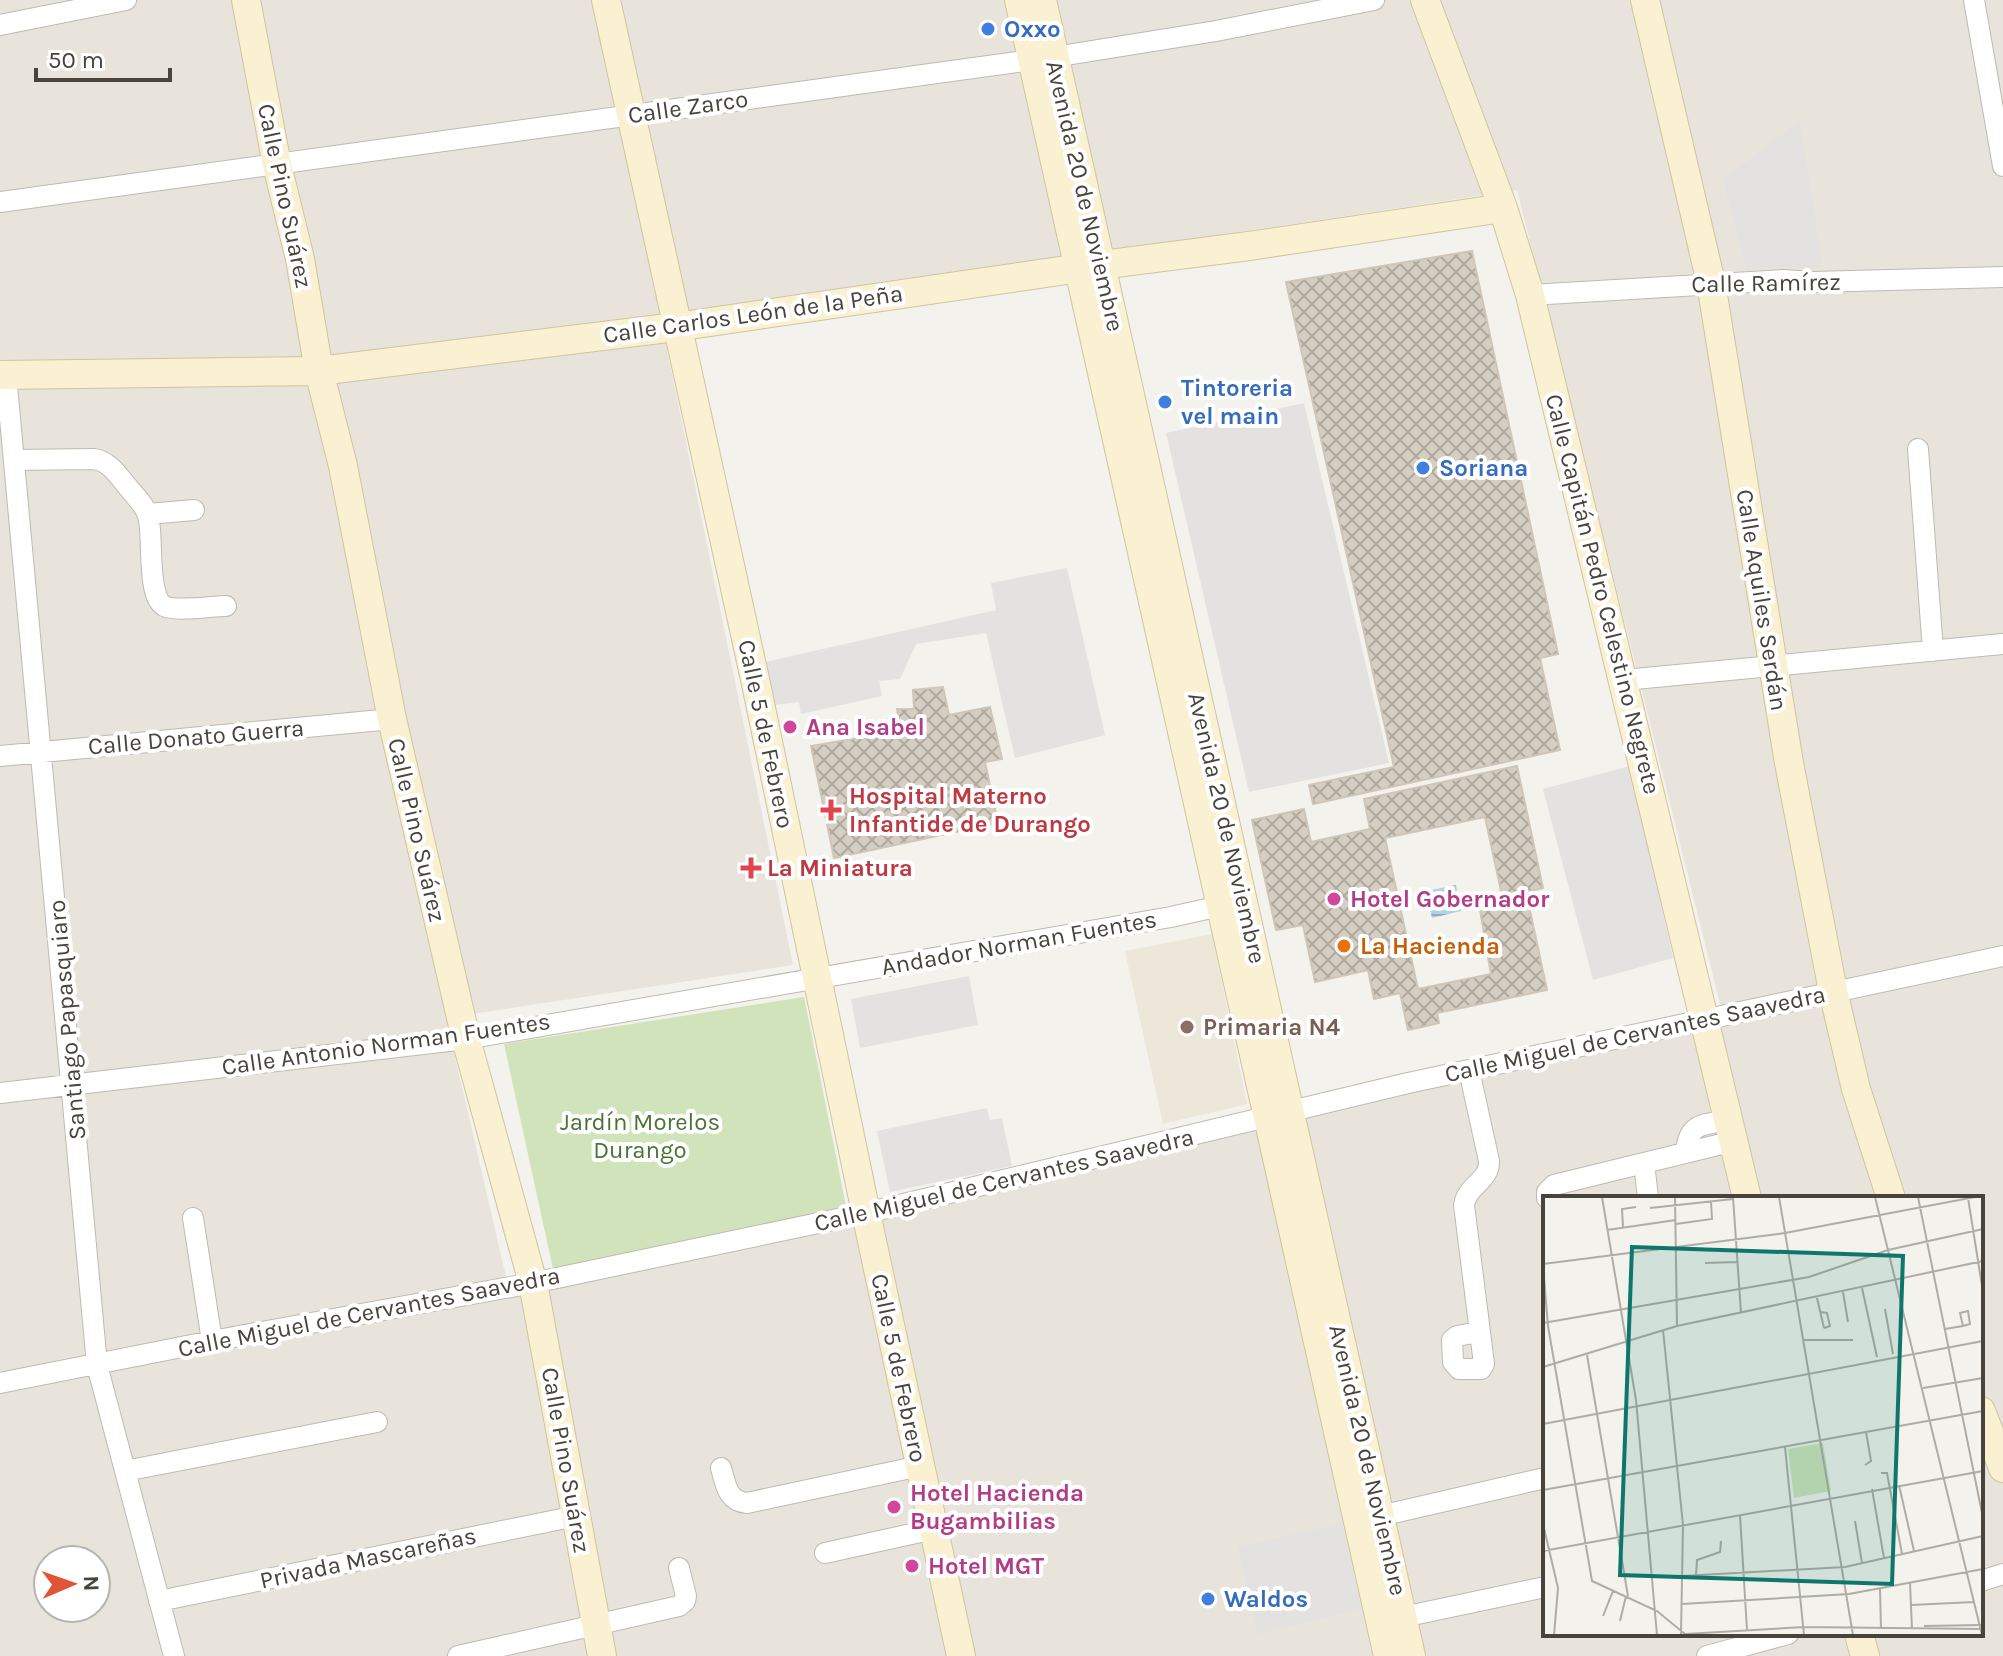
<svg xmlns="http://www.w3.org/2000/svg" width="2003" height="1656" viewBox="0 0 2003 1656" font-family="Karla,sans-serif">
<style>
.residential{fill:#e8e4db;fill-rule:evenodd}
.education{fill:#ece7d8}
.park{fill:#d0e3ba}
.parking{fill:#e4e2e0}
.water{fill:url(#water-rules)}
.building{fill:url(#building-cross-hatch);stroke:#cfc6b7;stroke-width:2;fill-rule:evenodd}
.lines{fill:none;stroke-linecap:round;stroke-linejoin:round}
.street-casing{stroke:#bfbab0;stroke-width:22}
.secondary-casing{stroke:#cec4a1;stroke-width:30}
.street{stroke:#fff;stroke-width:20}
.secondary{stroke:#f9f1d2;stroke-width:28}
.shop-dot{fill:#3f7fe0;stroke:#fff;stroke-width:3}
.hotel-dot{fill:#d1479c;stroke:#fff;stroke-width:3}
.health-dot{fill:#e0444e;stroke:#fff;stroke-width:3}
.food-dot{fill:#e8710a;stroke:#fff;stroke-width:3}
.education-dot{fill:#8d6e63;stroke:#fff;stroke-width:3}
.labels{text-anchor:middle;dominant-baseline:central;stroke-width:8;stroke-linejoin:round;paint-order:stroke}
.shop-label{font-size:24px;font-weight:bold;fill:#366cbe;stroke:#fff;text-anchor:start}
.street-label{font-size:24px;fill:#48433b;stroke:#fff}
.hotel-label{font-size:24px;font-weight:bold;fill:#b23c85;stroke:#fff;text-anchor:start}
.health-label{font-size:24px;font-weight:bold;fill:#be3a42;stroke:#fff;text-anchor:start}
.food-label{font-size:24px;font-weight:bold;fill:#c56008;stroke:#fff;text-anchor:start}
.education-label{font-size:24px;font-weight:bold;fill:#785e54;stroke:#fff;text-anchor:start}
.park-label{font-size:24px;fill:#4a7434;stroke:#fff}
.inset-road{fill:none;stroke:#afaca5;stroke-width:2}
.view{fill:#0f766e;fill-opacity:0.15;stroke:#0f766e;stroke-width:4}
.inset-edge{fill:none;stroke:#48433b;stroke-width:4}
</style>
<defs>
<pattern id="water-rules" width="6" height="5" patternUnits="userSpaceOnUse" patternTransform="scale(2)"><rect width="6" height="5" fill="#b1d1e9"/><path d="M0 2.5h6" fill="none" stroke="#92abbe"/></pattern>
<pattern id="building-cross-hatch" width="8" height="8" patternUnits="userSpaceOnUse" patternTransform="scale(2)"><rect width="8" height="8" fill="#d5cec3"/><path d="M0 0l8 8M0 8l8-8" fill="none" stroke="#afa9a0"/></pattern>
</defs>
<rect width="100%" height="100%" fill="#f4f2ec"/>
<path class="residential" d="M0 0H2003V1656H0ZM1517 190 1724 1020 510 1294 446 1018 793 965 660 315 883 286ZM1545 1198H1981V1634H1545ZM48 1560H96V1608H48Z"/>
<path class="education" d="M1212 934 1247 1104 1163 1124 1125 951Z"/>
<path class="park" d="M804 997 846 1206 553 1269 504 1044Z"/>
<path class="parking" d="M1800 120 1823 267 1746 270 1723 180Z
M1304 403 1389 763 1249 792 1166 433Z
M1067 568 1105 735 1015 758 986 633 916 644 900 679 879 681 882 696 801 714 799 702 775 705 765 662 996 610 991 583Z
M1630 766 1673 958 1593 980 1543 789Z
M969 976 978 1025 860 1048 851 999Z
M987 1108 990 1120 1002 1118 1012 1166 890 1192 877 1131Z
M1342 1523 1362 1609 1257 1634 1238 1547Z"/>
<path class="water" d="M1456 885 1461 911 1432 918 1426 891Z"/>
<path class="building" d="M1472 251 1558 654 1540 658 1560 750 1313 804 1309 785 1394 767 1286 282Z
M943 687 949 715 990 707 1002 759 985 762 998 823 834 858 811 746 901 731 897 709H914L913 690Z
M1517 766 1543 888 1526 892 1547 990 1437 1013 1439 1023 1408 1030 1400 993 1374 999 1368 970 1315 982 1303 925 1276 930 1252 820 1304 809 1311 842 1370 829 1364 799ZM1485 817 1504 905 1480 910 1491 974 1418 989 1385 838Z"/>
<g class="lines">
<defs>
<path id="street" d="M1974 0 2003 166
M0 25 126 0
M0 202 1054 57 1216 31 1374 0
M1530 295 1783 280 1813 282 2003 277
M6 375 97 1365 174 1656
M1918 449 1933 651
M14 460 94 459C107 461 115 471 123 481 130 491 145 504 148 516 154 535 146 595 164 606 176 612 212 606 226 606
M148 514 194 510
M1624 680 2003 644
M0 756 392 719
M1469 1070 1489 1161C1490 1181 1467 1185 1464 1205L1484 1364 1481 1369H1459L1453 1362 1452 1340 1457 1336 1479 1332
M0 1093 466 1039 1171 917 1220 906
M1686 1153C1688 1122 1703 1125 1729 1120
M1644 1163 1648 1198
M1547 1198V1192L1554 1185 1734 1141
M193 1218 212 1341
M0 1383 212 1341 533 1283 866 1213 1408 1083 2003 956
M721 1468C726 1485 727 1501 747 1503L920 1466
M125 1471 377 1422
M1380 1516 1545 1478
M825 1553 934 1529
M1981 1581 2003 1574
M159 1601 576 1516
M1403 1617 1545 1587
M458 1656 679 1606 685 1601 686 1596 679 1568
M1707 1656 1788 1634"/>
<path id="secondary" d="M246 0 277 165 300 259 319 371 343 466 392 719 466 1039 533 1283 602 1656
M606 0 756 684 866 1213 961 1656
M1019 0 1388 1656
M1042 0 1411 1656
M1425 0 1503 208 1530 295 1747 1198
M1645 0 1711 283 1789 763 1833 991 1856 1089 1891 1198
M0 375 319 371 676 327 1101 265 1249 246 1503 208
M1981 1411 2003 1468
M1859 1634 1865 1656"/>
</defs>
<use href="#street" class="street-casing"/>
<use href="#secondary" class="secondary-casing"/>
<use href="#street" class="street"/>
<use href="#secondary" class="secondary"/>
</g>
<g class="shop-dot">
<circle cx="988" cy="29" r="8"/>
<circle cx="1165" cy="402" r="8"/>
<circle cx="1423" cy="468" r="8"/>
<circle cx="1208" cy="1599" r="8"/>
</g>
<g class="hotel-dot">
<circle cx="790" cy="727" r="8"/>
<circle cx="1334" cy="899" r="8"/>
<circle cx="894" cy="1507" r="8"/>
<circle cx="912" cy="1566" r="8"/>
</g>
<g class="health-dot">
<path d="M827 798h8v8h8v8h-8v8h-8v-8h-8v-8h8z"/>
<path d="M747 856h8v8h8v8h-8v8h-8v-8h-8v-8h8z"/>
</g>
<circle class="food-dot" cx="1344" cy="946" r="8"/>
<circle class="education-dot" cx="1187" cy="1027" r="8"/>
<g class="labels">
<g class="shop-label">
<text x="1004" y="29">Oxxo</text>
<text x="1181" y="388">Tintoreria<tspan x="1181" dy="28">vel main</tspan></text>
<text x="1439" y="468">Soriana</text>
<text x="1224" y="1599">Waldos</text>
</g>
<g class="street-label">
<text transform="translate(688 107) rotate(-8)">Calle Zarco</text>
<text transform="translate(285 196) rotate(78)">Calle Pino Suárez</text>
<text transform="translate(1085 196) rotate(77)">Avenida 20 de Noviembre</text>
<text transform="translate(1766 283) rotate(-1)">Calle Ramírez</text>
<text transform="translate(753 314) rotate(-8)">Calle Carlos León de la Peña</text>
<text transform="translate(1603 594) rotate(76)">Calle Capitán Pedro Celestino Negrete</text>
<text transform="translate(1762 600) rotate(81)">Calle Aquiles Serdán</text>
<text transform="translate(766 734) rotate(78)">Calle 5 de Febrero</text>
<text transform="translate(196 737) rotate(-5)">Calle Donato Guerra</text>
<text transform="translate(1227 828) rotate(77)">Avenida 20 de Noviembre</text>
<text transform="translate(417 830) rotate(77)">Calle Pino Suárez</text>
<text transform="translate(1019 943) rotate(-10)">Andador Norman Fuentes</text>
<text transform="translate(67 1020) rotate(-95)">Santiago Papasquiaro</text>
<text transform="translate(1635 1034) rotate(-12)">Calle Miguel de Cervantes Saavedra</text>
<text transform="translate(386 1044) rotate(-8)">Calle Antonio Norman Fuentes</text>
<text transform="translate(1004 1180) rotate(-13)">Calle Miguel de Cervantes Saavedra</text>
<text transform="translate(369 1312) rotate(-11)">Calle Miguel de Cervantes Saavedra</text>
<text transform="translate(899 1368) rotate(78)">Calle 5 de Febrero</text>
<text transform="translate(566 1460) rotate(80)">Calle Pino Suárez</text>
<text transform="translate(1368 1460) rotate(77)">Avenida 20 de Noviembre</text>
<text transform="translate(368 1558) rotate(-12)">Privada Mascareñas</text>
</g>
<g class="hotel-label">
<text x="806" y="727">Ana Isabel</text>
<text x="1350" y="899">Hotel Gobernador</text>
<text x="910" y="1493">Hotel Hacienda<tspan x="910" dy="28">Bugambilias</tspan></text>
<text x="928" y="1566">Hotel MGT</text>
</g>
<g class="health-label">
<text x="849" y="796">Hospital Materno<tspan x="849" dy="28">Infantide de Durango</tspan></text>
<text x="767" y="868">La Miniatura</text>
</g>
<g class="food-label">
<text x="1360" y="946">La Hacienda</text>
</g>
<g class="education-label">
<text x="1203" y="1027">Primaria N4</text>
</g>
<g class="park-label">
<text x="640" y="1122">Jardín Morelos<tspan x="640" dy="28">Durango</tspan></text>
</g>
</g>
<g transform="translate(1543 1196)">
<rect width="440" height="440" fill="#f4f2ec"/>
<path d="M280 247 288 295 251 302 245 253Z" fill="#d0e3ba"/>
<path class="inset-road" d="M59 1 93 204 114 439M132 1 134 130M190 1 198 117M236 1 310 439M332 1 439 439M375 1 440 322M425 2 440 96M107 12 190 3M133 28 169 23 168 6M80 31 79 13 93 11M64 34 133 24M162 67 195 66M0 68 242 37 432 1M0 70 5 130 49 385 114 415 142 438 261 431 440 433M319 92 334 161M300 96 305 126M274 102 281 132M342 113 350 158M277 116 284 117 287 130 281 132M0 127 266 81 345 54 440 33M402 133 420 130 427 128 425 115 417 117 420 130M120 134 140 329 138 438M261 144H310M44 159 85 400M0 171 134 130 440 65M380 192 440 182M0 228 440 145M242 251 261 439M322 269 328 265 323 236M338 277H344L359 358M356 289 371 355M329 293 341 362M0 294 440 215M197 319 204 434M312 325 319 367M0 328 15 392 11 439M0 355 440 275M153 379 154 364 177 356 178 345M139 380 302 371 440 340M367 387 369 433M337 393 338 433M139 408 306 398 440 373M368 409 431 406M60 420 70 395M77 425 83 400M381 430 439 429"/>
<path class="view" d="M89 51 360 60 349 388 77 379Z"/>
<rect width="440" height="440" class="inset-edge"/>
</g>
<g transform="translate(72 1584) rotate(88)"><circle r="38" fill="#ffffff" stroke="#b6b4b1" stroke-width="2"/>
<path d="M0-6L14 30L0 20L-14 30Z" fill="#e25436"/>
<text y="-12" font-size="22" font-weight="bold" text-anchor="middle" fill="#48433b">N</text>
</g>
<path d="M36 68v12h134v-12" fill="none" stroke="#48433b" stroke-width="4"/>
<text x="48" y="68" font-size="24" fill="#48433b" stroke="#ffffff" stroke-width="6" paint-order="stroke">50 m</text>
</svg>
